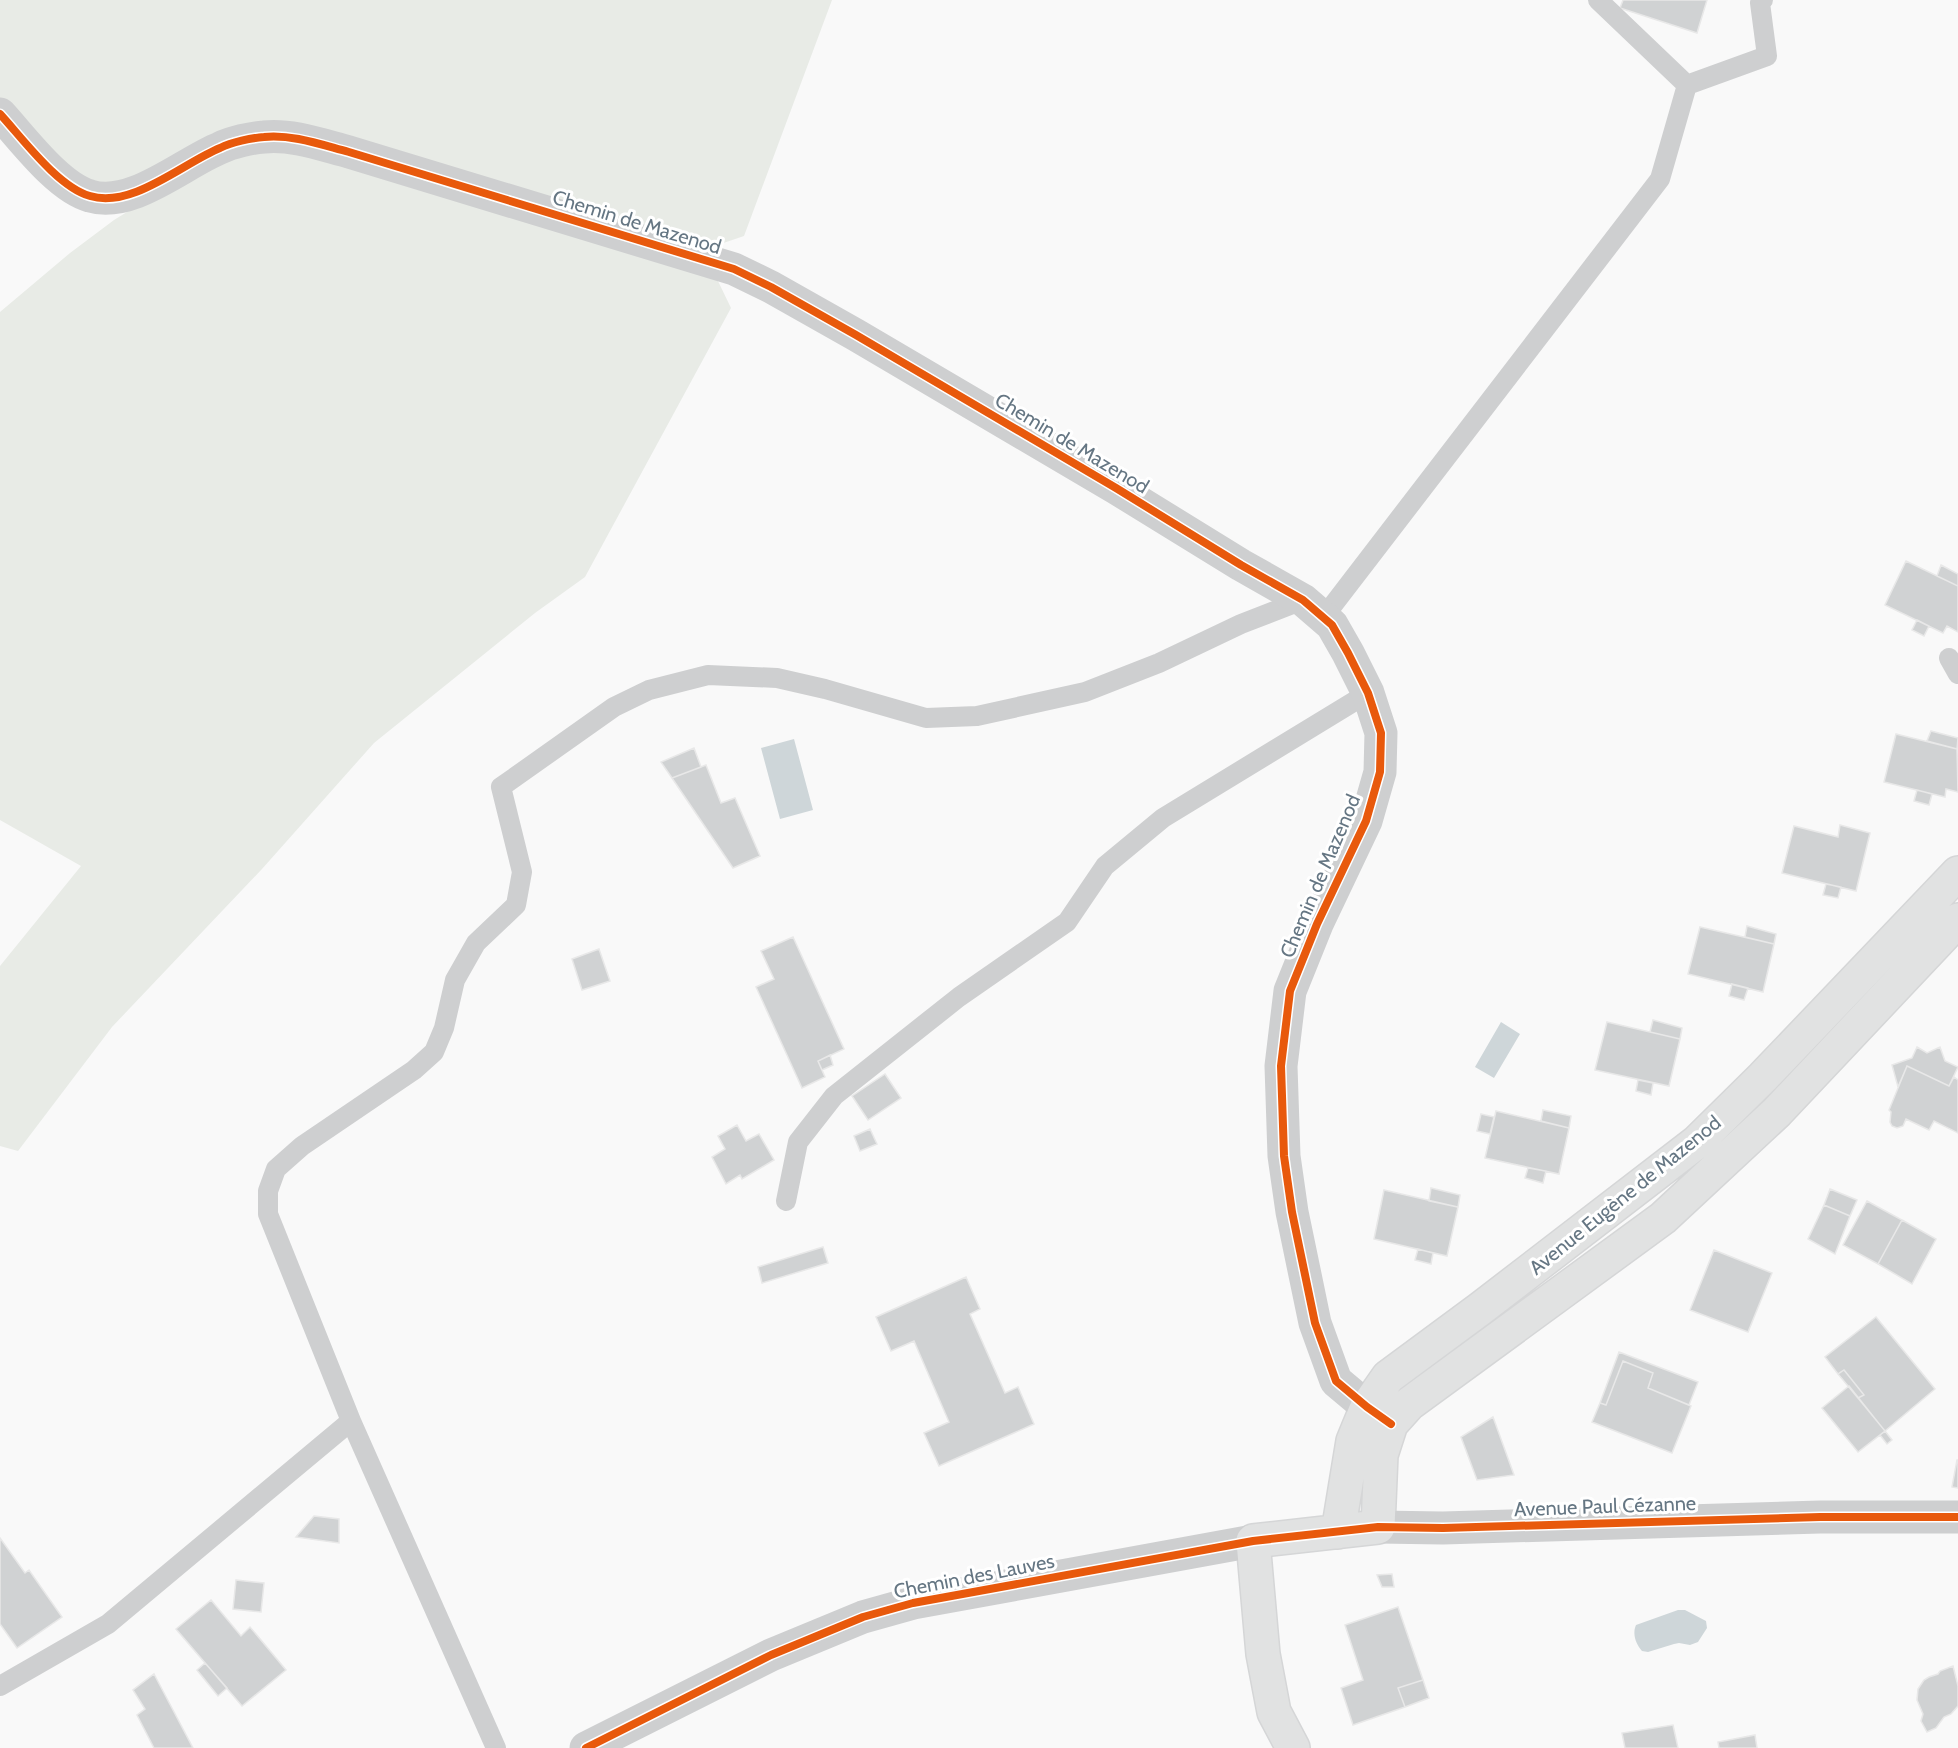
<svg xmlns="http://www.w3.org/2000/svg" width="1958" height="1748" viewBox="0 0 1958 1748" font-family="Cabin,sans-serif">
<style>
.green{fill:#e8ebe6}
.water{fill:#ced6d9}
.building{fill:#d0d2d3;stroke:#e8e8e8;stroke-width:1.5}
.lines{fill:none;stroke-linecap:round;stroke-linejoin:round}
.secondary-casing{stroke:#d5d6d7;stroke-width:36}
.lane{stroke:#cecfd0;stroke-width:20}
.street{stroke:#cecfd0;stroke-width:33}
.secondary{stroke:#e1e2e2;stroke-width:33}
.cycleway-casing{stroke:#fff;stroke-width:11}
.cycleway{stroke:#e8590c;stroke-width:8}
.labels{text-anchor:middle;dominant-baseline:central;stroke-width:6;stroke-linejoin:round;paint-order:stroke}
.street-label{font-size:20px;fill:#657683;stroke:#fff}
</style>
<rect width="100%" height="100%" fill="#f9f9f9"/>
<path class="green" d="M0 0H832L744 236 694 253 271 129 99 199 0 103Z
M263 149 334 156 717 279 731 308 585 577 535 613 374 743 262 869 112 1027 18 1151 0 1146V966L81 866 0 820V312L70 253 114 220 140 204 181 174Z"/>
<path class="water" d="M794 739 813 810 780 819 761 748Z
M1501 1022 1520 1034 1494 1078 1475 1067Z
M1678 1610H1685L1706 1621 1707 1628 1698 1642 1690 1645 1679 1643 1674 1644 1648 1652 1642 1651C1636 1644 1632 1634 1636 1625Z"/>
<path class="building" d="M1623 0H1707L1697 33 1620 8Z
M1906 561 1958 586V632L1947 626 1943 633 1885 605Z
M1941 565 1958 574V586L1937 576Z
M1917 620 1929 626 1924 636 1912 630Z
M1931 731 1958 738 1957 749 1927 741Z
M1896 734 1957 749 1958 792 1946 789 1945 797 1884 782Z
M694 748 701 767 672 778 661 762Z
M706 765 721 803 735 798 760 856 733 868 672 778Z
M1917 790 1932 794 1929 805 1914 801Z
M1840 825 1870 833 1856 891 1782 873 1794 826 1838 837Z
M1826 884 1841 887 1838 898 1823 895Z
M1747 926 1776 934 1774 944 1745 937Z
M1700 927 1774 944 1763 992 1688 974Z
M793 937 844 1049 818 1061 825 1077 802 1088 756 987 774 979 761 951Z
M599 949 610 981 582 990 572 959Z
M1732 984 1748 988 1744 1000 1729 996Z
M1653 1020 1682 1028 1680 1039 1650 1032Z
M1607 1022 1680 1039 1669 1086 1595 1070Z
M1917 1047 1927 1053 1940 1047 1945 1061 1958 1067 1949 1086 1907 1066 1898 1087 1892 1065 1912 1058Z
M830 1055 833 1065 822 1070 818 1061Z
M1907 1066 1949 1086 1954 1077 1958 1080V1133L1934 1121 1929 1130 1906 1119 1903 1126 1897 1128 1892 1126 1890 1122 1891 1112 1889 1110Z
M885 1074 901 1098 868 1120 852 1096Z
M1638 1080 1653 1083 1651 1095 1636 1091Z
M1543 1110 1571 1116 1569 1128 1541 1121Z
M1496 1111 1569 1128 1559 1174 1485 1158Z
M1481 1114 1494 1117 1490 1134 1477 1131Z
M737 1125 746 1141 759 1134 774 1160 742 1179 740 1175 726 1184 712 1157 725 1149 718 1136Z
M870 1129 877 1144 860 1151 854 1136Z
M1528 1168 1546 1171 1543 1183 1525 1178Z
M1431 1188 1460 1195 1458 1207 1429 1201Z
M1830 1189 1857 1200 1850 1216 1824 1205Z
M1384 1190 1458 1207 1447 1256 1374 1239Z
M1867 1201 1902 1220 1878 1264 1843 1245Z
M1824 1205 1850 1216 1835 1254 1808 1239Z
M1902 1220 1936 1239 1912 1284 1878 1264Z
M823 1247 828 1263 762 1283 758 1267Z
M1418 1249 1433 1253 1431 1264 1415 1260Z
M1714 1250 1772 1273 1748 1332 1690 1310Z
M966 1277 980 1309 970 1314 1005 1393 1018 1387 1034 1424 939 1466 924 1433 949 1422 914 1341 891 1351 876 1317Z
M1876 1317 1935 1389 1885 1431 1858 1398 1864 1395 1844 1370 1838 1374 1825 1357Z
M1619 1352 1698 1382 1689 1405 1648 1388 1653 1373 1623 1361 1606 1405 1600 1403Z
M1623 1361 1653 1373 1648 1388 1691 1406 1672 1453 1592 1422 1600 1403 1606 1405Z
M1844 1370 1864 1395 1858 1398 1838 1374Z
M1849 1386 1885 1431 1858 1452 1822 1408Z
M1493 1417 1514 1475 1477 1480 1461 1437Z
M1885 1431 1892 1440 1887 1444 1880 1435Z
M1957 1460H1958V1488L1952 1487Z
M314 1516 339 1519V1543L296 1537Z
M0 1538 25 1573 29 1570 62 1617 17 1648 0 1624Z
M1392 1574 1394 1587H1382L1377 1575Z
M236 1580 264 1583 261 1612 233 1609Z
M211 1600 241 1636 250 1627 286 1670 242 1706 176 1629Z
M1398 1607 1423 1680 1398 1688 1405 1707 1353 1725 1341 1688 1363 1680 1345 1625Z
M205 1663 227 1688 218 1696 197 1670Z
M1953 1666 1958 1686V1706L1951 1714 1944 1717 1936 1728 1927 1732 1921 1721 1923 1714 1917 1700 1918 1689 1924 1680 1929 1677 1938 1674 1940 1671Z
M154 1674 193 1748H154L137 1715 145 1709 133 1690Z
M1423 1680 1429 1698 1405 1707 1398 1688Z
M1673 1725 1678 1748H1625L1622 1733Z
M1755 1735 1757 1748H1719L1718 1742Z"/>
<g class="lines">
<defs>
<path id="secondary" d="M1338 1532 1353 1441 1367 1407 1388 1377 1480 1309 1697 1142 1763 1077 1958 873
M1293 1748 1274 1712 1263 1654 1253 1541 1378 1527 1381 1455 1391 1424 1409 1404 1663 1218 1777 1112 1958 920"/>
</defs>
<use href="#secondary" class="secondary-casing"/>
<path class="lane" d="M1598 0 1687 85
M1323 618 1660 179 1687 85 1767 56 1760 3 1763 0
M1949 658 1958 674
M786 1201 798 1142 834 1096 959 997 1067 922 1105 866 1163 818 1368 693
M351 1421 268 1214V1191L276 1169 302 1146 414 1070 434 1052 444 1028 455 980 476 943 516 905 522 872 501 787 614 707 649 690 708 675 777 678 825 689 926 718 977 716 1085 692 1159 663 1241 624 1303 600
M0 1686 108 1624 351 1421 496 1748"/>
<path class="street" d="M0 114C23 139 58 187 90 196 132 209 183 163 220 148 232 142 251 138 264 137 292 134 322 145 349 152L734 269 771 287 856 335 1116 488 1241 565 1303 600 1332 625 1348 653 1368 693 1381 733 1380 772 1366 821 1317 924 1290 991 1281 1066 1284 1156 1292 1212 1315 1323 1336 1381 1367 1407 1390 1423
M1378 1527 1443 1528 1820 1517H1958
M586 1748 771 1655 863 1617 913 1603 1253 1541"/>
<use href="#secondary" class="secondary"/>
<defs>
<path id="cycleway" d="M0 114C23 139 58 187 90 196 132 209 183 163 220 148 232 142 251 138 264 137 292 134 322 145 349 152L734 269 771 287 856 335 1116 488 1241 565 1303 600 1332 625 1348 653 1368 693 1381 733 1380 772 1366 821 1317 924 1290 991 1281 1066 1284 1156 1292 1212 1315 1323 1336 1381 1367 1407 1391 1424
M586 1748 771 1655 863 1617 913 1603 1253 1541 1378 1527 1443 1528 1820 1517H1958"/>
</defs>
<use href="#cycleway" class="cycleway-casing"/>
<use href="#cycleway" class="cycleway"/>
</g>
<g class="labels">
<g class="street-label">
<text transform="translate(637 222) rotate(17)">Chemin de Mazenod</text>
<text transform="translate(1072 443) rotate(31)">Chemin de Mazenod</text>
<text transform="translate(1320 876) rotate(-67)">Chemin de Mazenod</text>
<text transform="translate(1625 1195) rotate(-39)">Avenue Eugène de Mazenod</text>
<text transform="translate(1605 1506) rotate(-2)">Avenue Paul Cézanne</text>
<text transform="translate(974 1576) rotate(-11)">Chemin des Lauves</text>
</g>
</g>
</svg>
